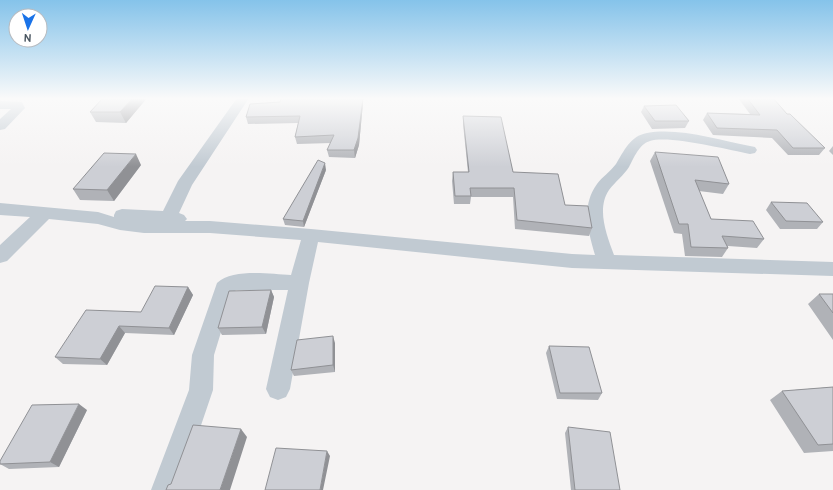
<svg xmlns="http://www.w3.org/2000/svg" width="833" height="490" viewBox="0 0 833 490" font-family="Overpass,sans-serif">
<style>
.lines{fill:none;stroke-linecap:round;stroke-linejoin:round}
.minor{fill:#c1cad2;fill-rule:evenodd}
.wall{fill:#b0b2b7}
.shaded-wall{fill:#909195}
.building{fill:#cdcfd5;stroke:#909195}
</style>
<rect width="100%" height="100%" fill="#f5f3f3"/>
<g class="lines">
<path class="minor" d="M237 98H249L192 185 179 213 184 215 187 219 185 221H210L311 229 572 254 595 255C588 231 581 206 597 184 602 177 610 172 616 164 624 151 630 136 647 133 678 127 719 140 750 146L755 147 757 150 755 153 750 154C728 150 670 135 650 141 639 144 634 158 629 167 624 175 615 182 609 190 596 209 607 236 614 255L833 262V276L572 268 318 242 309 283 290 389 286 397 278 400 270 397 266 389 288 290H236L233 293 214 355 213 390 179 490H151L189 390 192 355 217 283C233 268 270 274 291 275L301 240 210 233H144L120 230 98 224 49 219 7 261 0 263V245L30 217 0 215V203L98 212 114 217V215L116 211 122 209 163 211 178 181Z
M0 101 22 102 25 108 5 129 0 130V119L11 109H0Z"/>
</g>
<path class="wall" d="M147 98 126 123 96 122 90 112Z
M281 98H363V103L359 145 355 158 329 157 327 150 331 143 297 144 295 137 298 123 248 124 246 117 280 102Z
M738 98H773L787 114 825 148 819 155H788L772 138 713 135 703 120 707 113 750 114Z
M644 106 689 121 685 128 652 129 641 112Z
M463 116 513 172 565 205 592 228 589 236 515 229 513 197H471L470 204H454L452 181 453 172H468L463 124Z
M833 146V155L829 151Z
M655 152 729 184 723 194 699 191 711 219 764 239 757 248 728 246V248L722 257 685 256 682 234 674 233 650 161Z
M141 165 114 201 80 200 73 189Z
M326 170 304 227 285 225 283 219Z
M771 202 823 222 817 229H780L766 210Z
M188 287 193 295 174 335 125 333 107 365 63 364 55 357Z
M271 290 274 297 266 334 222 335 218 328Z
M819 294H833V340L808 304Z
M335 343V372L294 376 291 370Z
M549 346 602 393 598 400 557 399 546 353Z
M833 387V451L804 453 770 400 782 391Z
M87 410 59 467 9 469 0 464V461Z
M568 427 620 490H571L565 433Z"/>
<path class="shaded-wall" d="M133 98H147L126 123 120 112Z
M363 98V103L359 145 355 158 354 150Z
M136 154 141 165 114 201 107 190Z
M325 163 326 170 304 227 303 221Z
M188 287 193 295 174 335 169 328Z
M271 290 274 297 266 334 262 327Z
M119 326 125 333 107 365 100 359Z
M333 336 335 343V372L333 365Z
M79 404 87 410 59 467 50 462Z
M241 429 247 437 230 490H220Z
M327 451 330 456 323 490H320Z"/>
<path class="building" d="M103 98H133L120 112H90Z
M281 98H363L358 138 354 150H327L334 135 295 137 300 116 246 117 250 104 280 102Z
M747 98H773L787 114H790L825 148H793L777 130 717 128 707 113 760 115Z
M676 105 689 121H655L644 106Z
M463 116 501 117 513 172 558 174 565 205 588 206 592 228 517 220 514 188H470L471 196H455L453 172H469Z
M655 152 718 157 729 184 695 180 711 219 753 221 764 239 722 236 728 248 691 247 688 224H679Z
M104 153 136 154 107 190 73 189Z
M318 160 325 163 303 221 283 219Z
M771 202 807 203 823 222 786 221Z
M155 286 188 287 169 328 119 326 100 359 55 357 86 310 141 312Z
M271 290 262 327 218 328 229 291Z
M819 294H833V313Z
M333 336V365L291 370 297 340Z
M549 346 589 347 602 393H560Z
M833 387V444L818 445 782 391Z
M79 404 50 462 0 464V461L32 405Z
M193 425 241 429 220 490H166L168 485 171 484Z
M568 427 610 432 620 490H575Z
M276 448 327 451 320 490H265Z"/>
<linearGradient id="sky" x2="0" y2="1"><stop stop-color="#85c3ea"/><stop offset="0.59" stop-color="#fafafa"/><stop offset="1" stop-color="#fafafa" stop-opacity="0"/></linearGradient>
<rect width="833" height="167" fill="url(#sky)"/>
<g transform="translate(28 28) rotate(183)"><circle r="19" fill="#ffffff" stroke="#b7bbc0"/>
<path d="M0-3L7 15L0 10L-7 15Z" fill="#1a73e8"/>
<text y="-6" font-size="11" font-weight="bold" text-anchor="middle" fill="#4a5661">N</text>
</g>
</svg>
